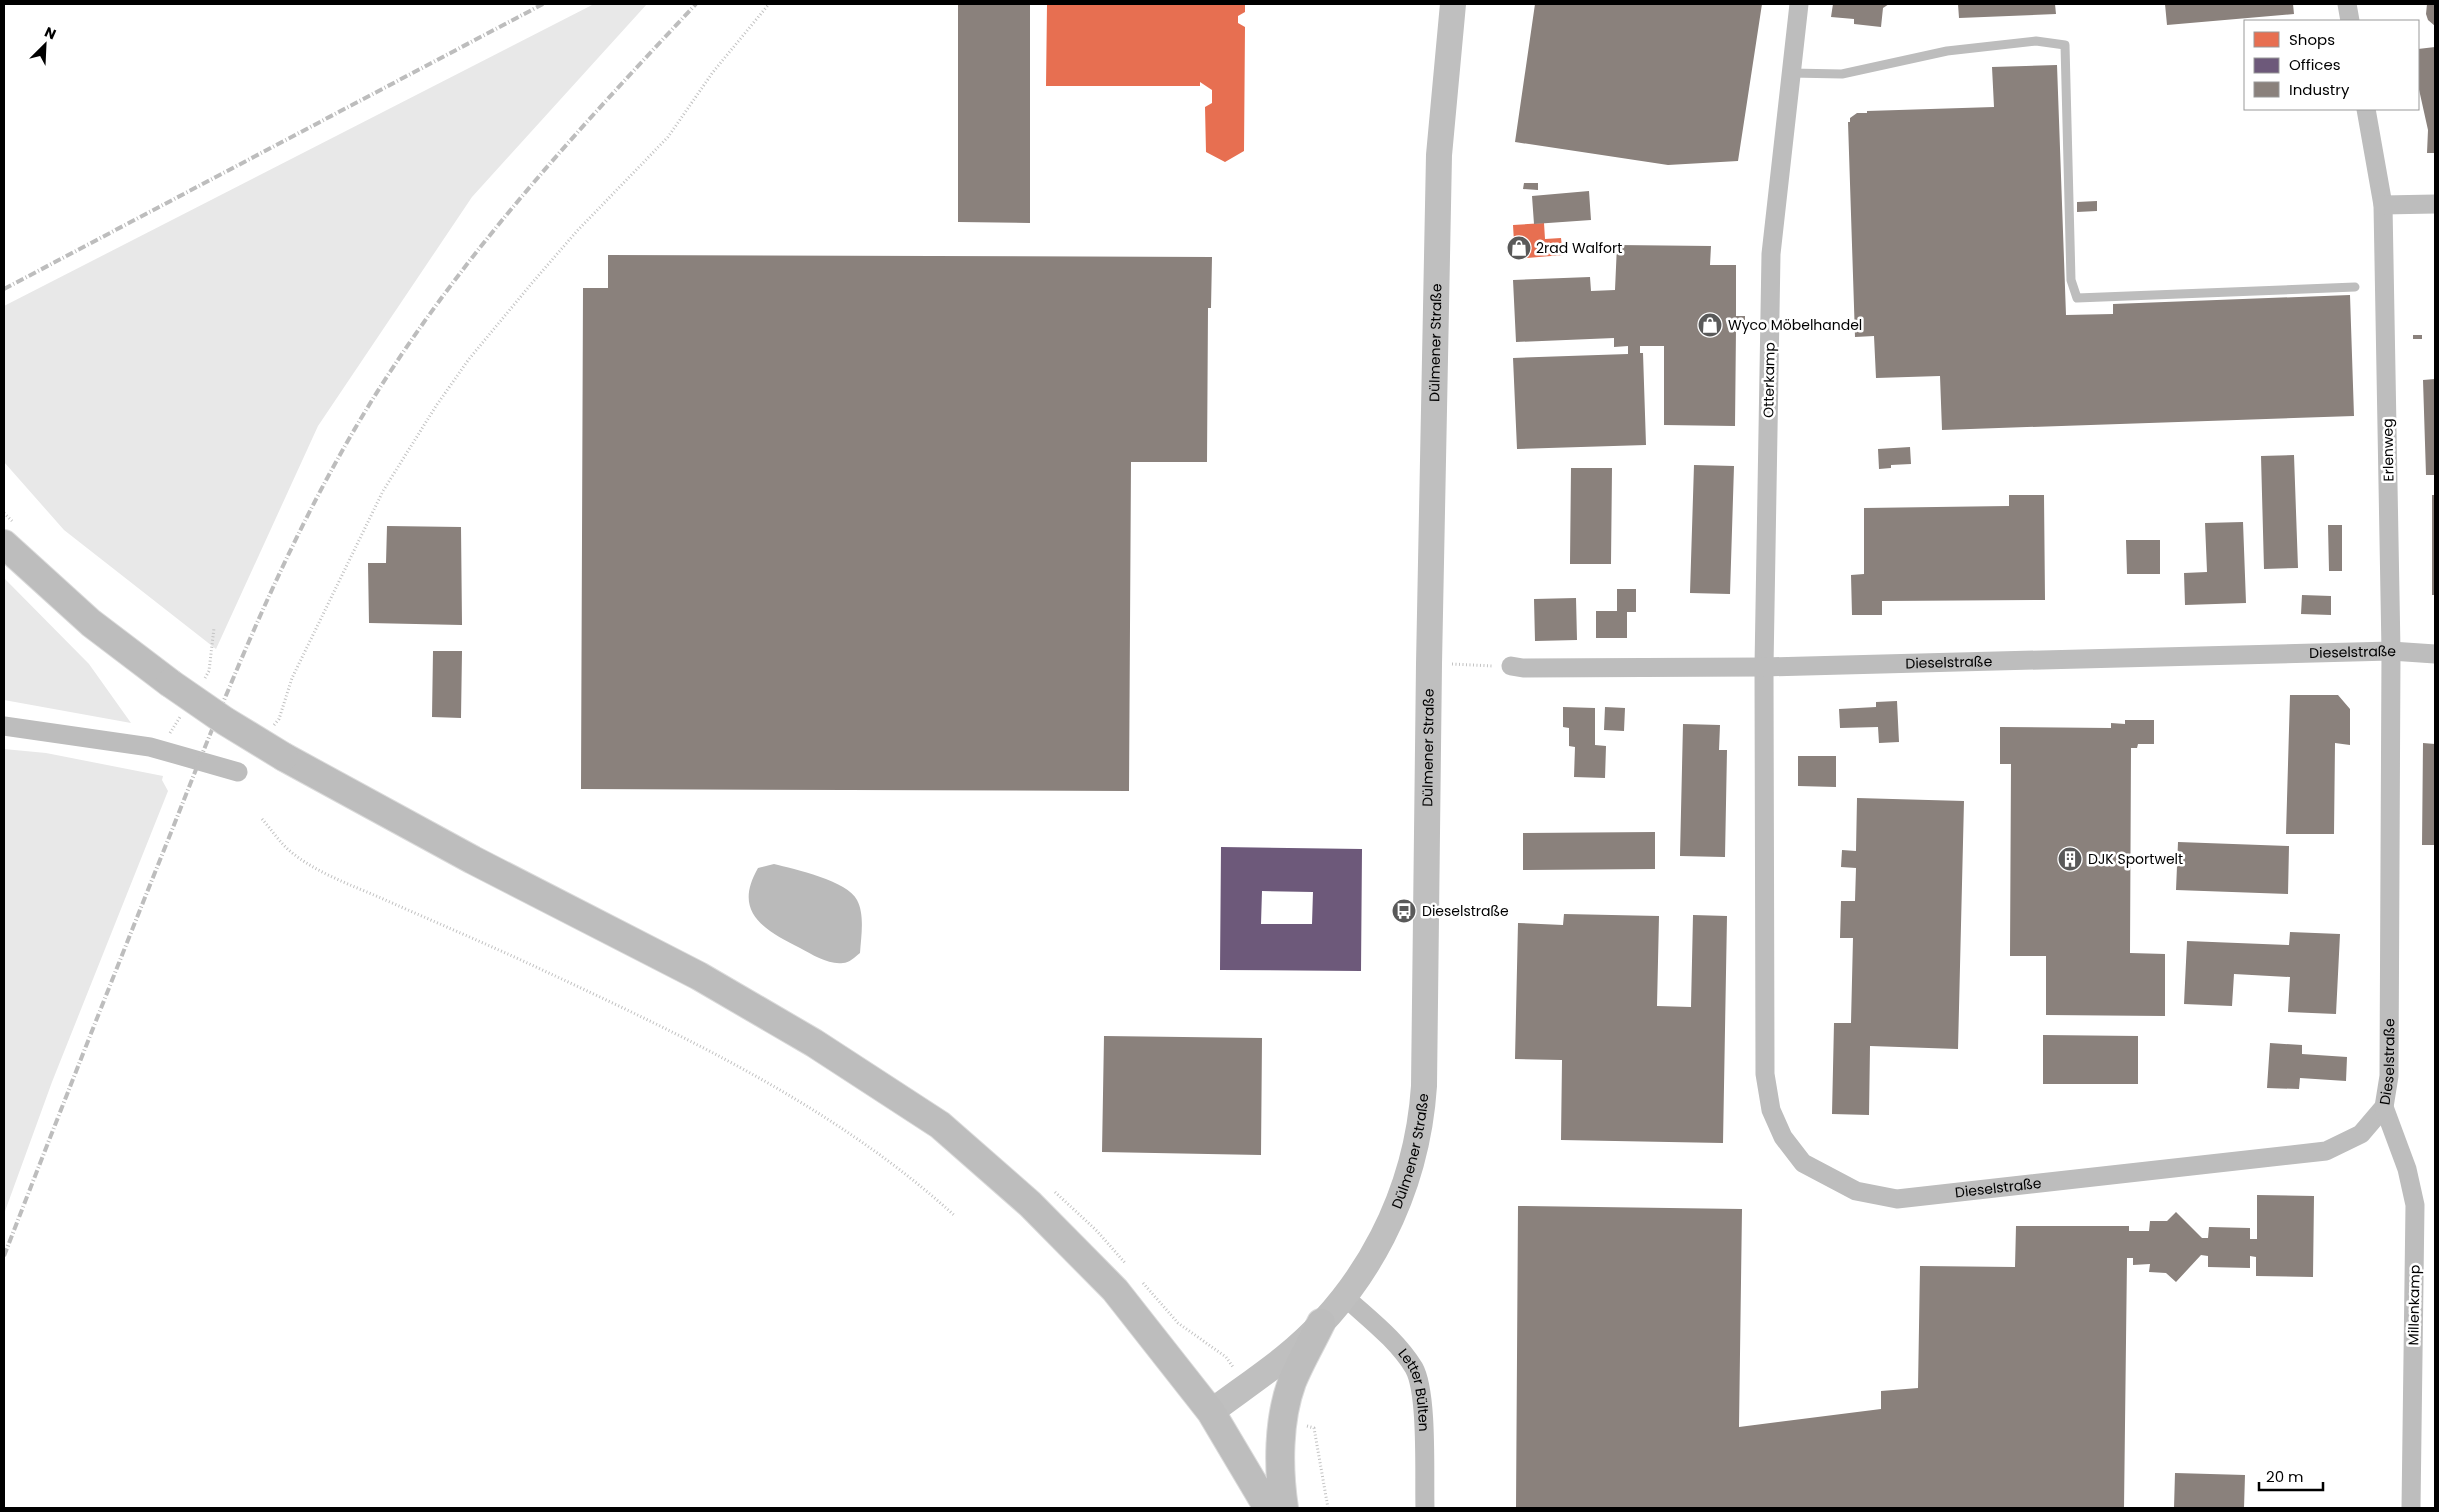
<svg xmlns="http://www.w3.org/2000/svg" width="2439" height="1512" viewBox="0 0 2439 1512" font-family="Poppins,sans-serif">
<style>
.green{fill:#e8e8e8}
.water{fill:#bababa}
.shops{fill:#e76f51}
.offices{fill:#6d597a;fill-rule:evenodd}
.industry{fill:#8a817c}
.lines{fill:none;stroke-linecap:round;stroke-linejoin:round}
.primary-casing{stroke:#dbdbdb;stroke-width:30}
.path{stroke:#c2c2c2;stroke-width:3;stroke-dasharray:1 2.5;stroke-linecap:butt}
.lane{stroke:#bdbdbd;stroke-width:9}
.street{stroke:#bdbdbd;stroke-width:19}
.secondary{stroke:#bfbfbf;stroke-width:26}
.primary{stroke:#bdbdbd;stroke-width:28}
.rail{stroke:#bdbdbd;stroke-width:4;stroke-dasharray:8 2.5 1 2.5;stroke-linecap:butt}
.primary-bridge-casing{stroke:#dbdbdb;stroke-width:30;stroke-linecap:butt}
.primary-bridge{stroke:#bdbdbd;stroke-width:28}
.labels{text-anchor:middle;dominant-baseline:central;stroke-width:5;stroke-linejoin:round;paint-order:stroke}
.poi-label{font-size:14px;fill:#000;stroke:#fff;text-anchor:start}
.street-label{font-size:14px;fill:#000;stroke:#fff}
</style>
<rect width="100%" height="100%" fill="#fff"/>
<path class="green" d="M594 4H647L472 197 318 426 216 649 64 530 4 462V306Z
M4 578 89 664 131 723 4 700Z
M4 749 46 753 163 776 162 780 168 791 52 1082 4 1214Z"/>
<path class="water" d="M774 864C794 869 848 881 857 900 865 915 861 937 860 953 855 957 849 963 843 963 829 965 813 955 800 948 765 930 732 913 758 868Z"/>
<path class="shops" d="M1047 4H1245V12L1238 16V23L1245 27 1244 151 1225 162 1206 152 1205 107 1212 103V90L1200 82V86H1046Z
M1544 223 1545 239 1561 238 1563 255 1515 259 1513 225Z"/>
<path class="offices" d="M1221 847 1362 849 1361 971 1220 970ZM1262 891 1313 892 1312 924H1261Z"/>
<path class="industry" d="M958 4H1030V223L958 222Z
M1535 4H1762L1738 161 1668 165 1515 142Z
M1833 4H1889L1883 8 1881 27 1854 24V19L1831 17Z
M1958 4H2055L2056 14 1959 18Z
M2165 4H2293L2294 14 2167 25Z
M2427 4H2435V26L2428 20 2426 14Z
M2435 47V153H2427L2428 130 2418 85V49Z
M2057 65 2066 315 2113 314V304L2350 295 2354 416 1942 430 1940 376 1876 378 1874 336 1855 337 1848 122H1850V118L1857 113H1867V111L1994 107 1992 67Z
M1524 183H1538V190L1523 189Z
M1589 191 1591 220 1534 224 1532 196Z
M2097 201V211L2077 212V202Z
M1617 245 1711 246 1710 265H1736V316H1745V328H1736L1735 426 1664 425V346H1640V353H1643L1646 445 1517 449 1513 358 1628 354V346L1614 347V338L1516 342 1513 280 1590 277 1591 291 1615 290Z
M608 255 1212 257 1211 308H1208L1207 462H1131L1129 791 581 789 583 288H608Z
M2413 335H2422V339H2413Z
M2435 379V475H2426L2423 380Z
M1910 447 1911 464 1891 465V468L1879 469 1878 449Z
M2294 455 2298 568 2264 569 2261 456Z
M1694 465 1734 466 1730 594 1690 593Z
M1571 468H1612L1611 564H1570Z
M2009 495H2044L2045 600 1882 601V615H1852L1851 575 1864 574V508L2009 506Z
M2432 495H2435V595H2432Z
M2243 522 2246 603 2185 605 2184 573 2207 572 2205 523Z
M2328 525H2342V571H2329Z
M387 526 461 527 462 625 369 623 368 563H386Z
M2126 540H2160V574H2127Z
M1617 589H1636V612H1627V638H1596V611H1617Z
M2302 595 2331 596V615L2301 614Z
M1576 598 1577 640 1535 641 1534 599Z
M433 651H462L461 718 432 717Z
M2290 695H2338L2350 709V745L2335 743 2334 834H2286Z
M1897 701 1899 742 1879 743 1878 727 1840 728 1839 709 1876 707V702Z
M1563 707 1595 708V745L1606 746 1605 778 1574 777 1575 747 1569 746V728L1563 727Z
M1605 707 1625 708 1624 731 1604 730Z
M2125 720H2154V744H2138L2137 748H2131L2130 953 2165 954V1016L2046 1015V956H2010L2011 764H2000V727L2111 728V723L2125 724Z
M1683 724 1720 725 1719 750H1727L1725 857 1680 856Z
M2423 743 2435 744V845H2422Z
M1798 756H1836V787L1798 786Z
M1857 798 1964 801 1958 1049 1870 1046 1869 1115 1832 1114 1834 1023H1851L1853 938H1840L1841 901H1855L1856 868 1841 867 1842 850 1856 851Z
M1655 832V869L1523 870V833Z
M2178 842 2289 846 2288 894 2176 890Z
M1564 914 1659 916 1657 1006 1691 1007 1693 915 1727 916 1723 1143 1561 1140 1562 1060 1515 1059 1518 923 1563 925Z
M2290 932 2340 934 2336 1014 2288 1012 2290 977 2234 974 2232 1006 2184 1004 2187 941 2289 945Z
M2043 1035 2138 1036V1084H2043Z
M1104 1036 1262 1038 1261 1155 1102 1152Z
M2270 1043 2302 1045V1054L2347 1057 2346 1081 2300 1078 2299 1089 2267 1088Z
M2257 1195 2314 1196 2313 1277 2256 1276V1257L2250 1256V1268L2208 1267V1256L2201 1255 2176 1282 2166 1273 2149 1272 2150 1264 2133 1265V1258H2127L2124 1508H1516L1518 1206 1742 1209 1739 1427 1881 1409V1391L1918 1388 1920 1266 2015 1267 2016 1226H2129V1231H2149L2150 1221H2167L2176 1212 2202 1238H2208L2209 1227 2250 1228V1239H2257Z
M2175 1473 2245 1475 2244 1508H2174Z"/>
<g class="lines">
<defs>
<path id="primary" d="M4 544 91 623 170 683
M284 757 473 860 699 976 814 1043 940 1125 1030 1204 1115 1290 1211 1412 1268 1508
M1284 1508C1278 1468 1278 1420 1292 1382 1300 1362 1312 1342 1321 1323"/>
</defs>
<use href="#primary" class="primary-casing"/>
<path class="path" d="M4 513 12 521
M1452 664 1493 666
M205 678 209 671 214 628
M274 725 279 719 292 678 383 491 436 406 469 359 532 283 577 231 668 137 713 72 769 4
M170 733 180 717
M262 819C271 829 280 843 291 852 317 873 351 885 381 898 428 919 475 939 521 960 673 1031 830 1102 955 1216
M1055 1192 1097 1231 1126 1264
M1143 1283 1178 1323 1226 1357 1233 1367
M1307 1426 1314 1428 1328 1508"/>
<path class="lane" d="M1791 73 1842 74 1947 51 2036 41 2065 45 2071 280 2077 298 2355 287"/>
<g class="street">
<path id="s1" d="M1799 4 1771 254 1764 667 1765 1074 1771 1110 1783 1137 1803 1163 1856 1191 1897 1199 2326 1151 2361 1134 2384 1107 2389 1076 2391 651 2383 205 2366 109"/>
<path d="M2347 4 2350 21"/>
<path d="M2383 205 2435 204"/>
<path id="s2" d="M1511 666 1523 668 1764 667 2391 651 2435 654"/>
<path d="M4 726 150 747 238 772"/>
<path d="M2384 1107 2407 1169 2415 1205 2411 1508"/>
<path id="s3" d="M1345 1297C1369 1319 1397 1340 1414 1368 1428 1393 1424 1477 1425 1508"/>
</g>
<path class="secondary" id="s4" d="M1211 1412C1235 1394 1260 1377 1284 1358 1367 1291 1417 1192 1424 1086L1429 664 1439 155 1453 4"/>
<use href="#primary" class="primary"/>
<path class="rail" d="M4 289 543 4
M4 1256C59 1114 115 972 172 830 234 673 297 514 390 372 478 237 586 121 696 4"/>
<defs>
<path id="primary-bridge" d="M170 683 225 721 284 757"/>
</defs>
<use href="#primary-bridge" class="primary-bridge-casing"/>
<use href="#primary-bridge" class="primary-bridge"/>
</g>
<defs>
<symbol id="shop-disc" viewBox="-11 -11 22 22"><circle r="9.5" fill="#595959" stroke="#fff"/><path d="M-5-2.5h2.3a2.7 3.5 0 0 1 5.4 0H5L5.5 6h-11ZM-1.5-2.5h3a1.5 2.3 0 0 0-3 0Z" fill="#fff"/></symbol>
<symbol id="building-disc" viewBox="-11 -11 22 22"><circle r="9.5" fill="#595959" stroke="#fff"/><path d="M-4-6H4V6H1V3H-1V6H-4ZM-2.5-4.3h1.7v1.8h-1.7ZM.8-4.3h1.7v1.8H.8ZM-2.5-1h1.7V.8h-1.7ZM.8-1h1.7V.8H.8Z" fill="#fff"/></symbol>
<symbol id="bus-disc" viewBox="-11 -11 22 22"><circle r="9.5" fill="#595959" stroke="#fff"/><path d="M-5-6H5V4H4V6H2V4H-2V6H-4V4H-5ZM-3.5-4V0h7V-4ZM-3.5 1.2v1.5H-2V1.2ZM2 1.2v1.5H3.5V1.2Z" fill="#fff"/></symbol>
</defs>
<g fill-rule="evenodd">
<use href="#shop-disc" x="1505" y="234" width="28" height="28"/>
<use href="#shop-disc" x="1696" y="311" width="28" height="28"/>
<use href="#building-disc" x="2056" y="845" width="28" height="28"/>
<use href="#bus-disc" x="1390" y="897" width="28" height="28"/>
</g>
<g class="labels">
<g class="poi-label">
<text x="1536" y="248">2rad Walfort</text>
<text x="1728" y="325">Wyco Möbelhandel</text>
<text x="2088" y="859">DJK Sportwelt</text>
<text x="1422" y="911">Dieselstraße</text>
</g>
<g class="street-label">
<text stroke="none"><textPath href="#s4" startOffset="1149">Dülmener Straße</textPath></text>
<text transform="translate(1769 380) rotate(-89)">Otterkamp</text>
<text transform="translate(2388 450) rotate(-91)">Erlenweg</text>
<text stroke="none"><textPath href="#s2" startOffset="842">Dieselstraße</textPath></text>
<text stroke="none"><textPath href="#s2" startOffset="438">Dieselstraße</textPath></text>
<text stroke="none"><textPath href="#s4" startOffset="744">Dülmener Straße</textPath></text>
<text stroke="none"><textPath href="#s1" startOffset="1824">Dieselstraße</textPath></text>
<text stroke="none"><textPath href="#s4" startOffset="339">Dülmener Straße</textPath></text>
<text stroke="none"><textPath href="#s1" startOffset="1374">Dieselstraße</textPath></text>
<text transform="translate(2414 1305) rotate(-89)">Millenkamp</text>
<text stroke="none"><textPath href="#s3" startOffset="121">Letter Bülten</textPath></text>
</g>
</g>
<rect width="2439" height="1512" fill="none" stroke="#000000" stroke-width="10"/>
<rect x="2244" y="20" width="175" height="90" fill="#ffffff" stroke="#999999"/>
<rect x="2254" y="32" width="25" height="15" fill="#e76f51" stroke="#999999"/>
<text x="2289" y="45" font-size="15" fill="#000000">Shops</text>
<rect x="2254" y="58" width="25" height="15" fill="#6d597a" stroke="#999999"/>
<text x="2289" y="70" font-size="15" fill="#000000">Offices</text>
<rect x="2254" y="82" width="25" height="15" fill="#8a817c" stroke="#999999"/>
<text x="2289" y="95" font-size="15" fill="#000000">Industry</text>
<g transform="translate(45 45) rotate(24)" stroke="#ffffff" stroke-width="4" paint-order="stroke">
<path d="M0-4L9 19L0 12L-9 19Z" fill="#000000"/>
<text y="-8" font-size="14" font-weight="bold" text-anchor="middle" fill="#000000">N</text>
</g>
<path d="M2259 1482v8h64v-8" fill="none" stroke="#000000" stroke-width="2.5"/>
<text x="2266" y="1482" font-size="15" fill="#000000" stroke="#ffffff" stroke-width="4" paint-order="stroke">20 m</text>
</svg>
